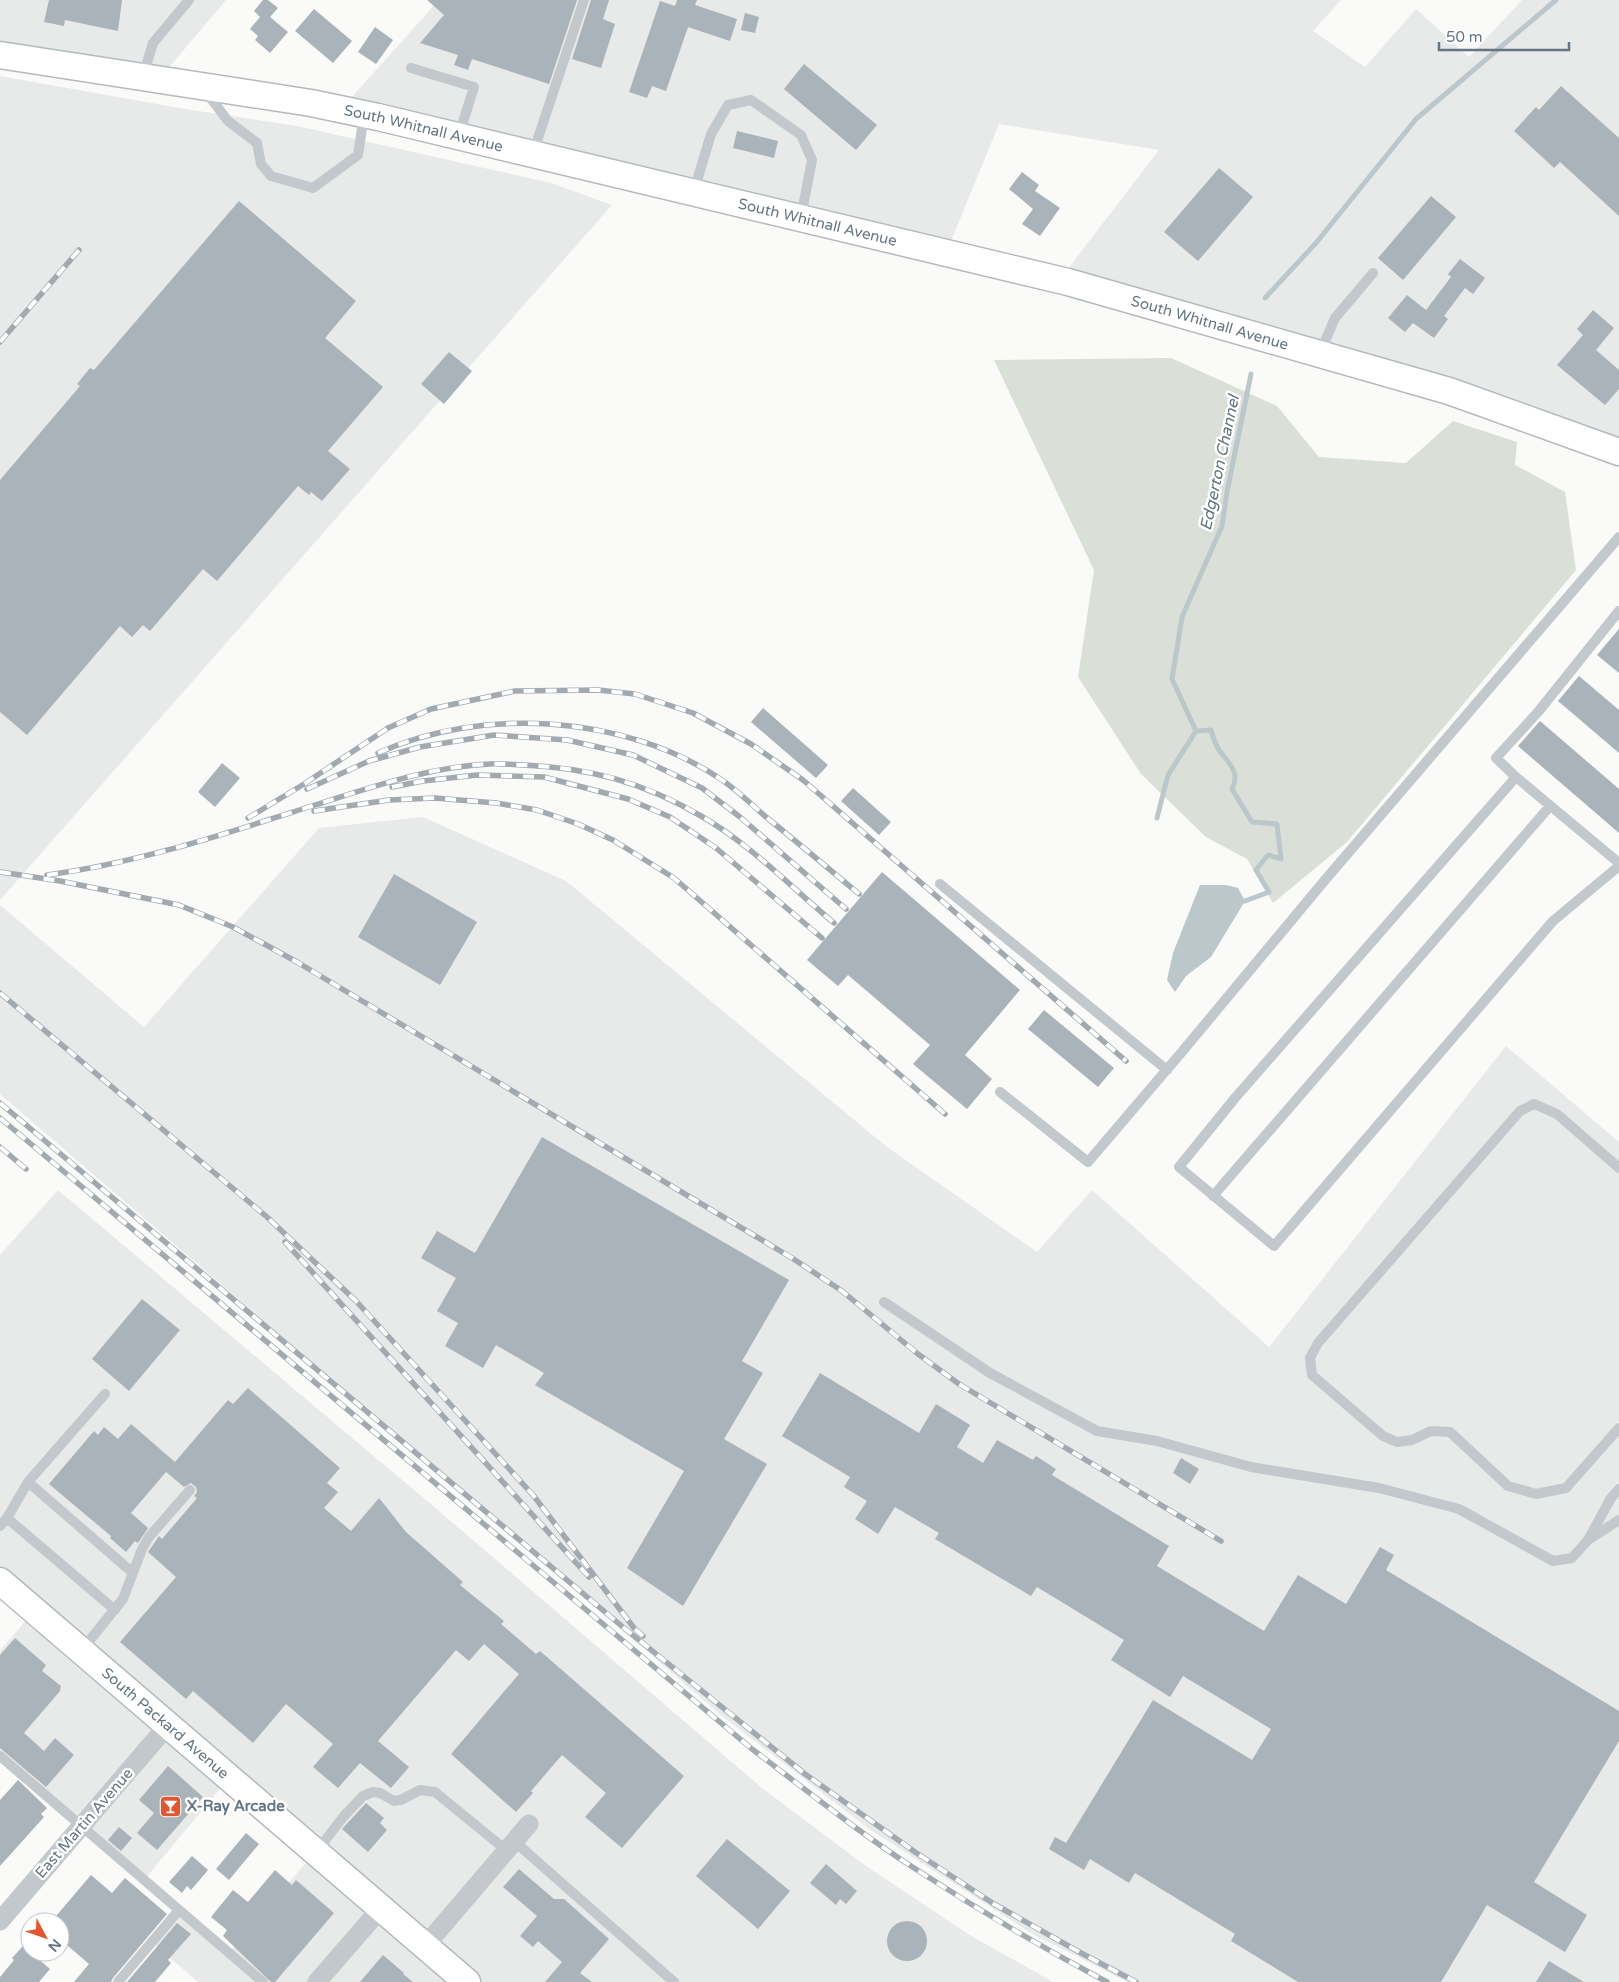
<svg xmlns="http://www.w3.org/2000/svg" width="1619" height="1982" viewBox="0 0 1619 1982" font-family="'Varela Round',sans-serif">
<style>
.built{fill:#e8e9e9}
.green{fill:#dadfd7}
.water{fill:#bbc7cb}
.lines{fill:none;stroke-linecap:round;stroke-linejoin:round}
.stream{stroke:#bbc7cb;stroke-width:5}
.building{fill:#aab3b9}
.secondary-casing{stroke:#b3babf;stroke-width:29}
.lane{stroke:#c3c8cc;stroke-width:10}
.street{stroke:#c3c8cc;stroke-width:19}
.secondary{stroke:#fff;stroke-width:26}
.rail-casing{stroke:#a2aab0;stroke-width:5.5}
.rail{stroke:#fff;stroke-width:4;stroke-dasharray:11;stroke-linecap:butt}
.labels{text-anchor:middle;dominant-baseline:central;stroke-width:5;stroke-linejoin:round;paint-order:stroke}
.street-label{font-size:15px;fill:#657683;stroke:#fff}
.poi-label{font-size:15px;font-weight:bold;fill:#657683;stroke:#fff;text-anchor:start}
.water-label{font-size:16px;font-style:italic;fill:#60757c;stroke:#fff}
</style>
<rect width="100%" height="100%" fill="#fafaf8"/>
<path class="built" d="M0 0H226L160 78 0 55Z
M439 0H1341L1313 31 1365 67 1416 9 1469 57 1522 0H1619V439L1067 270 1159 150 999 124 951 241 728 186 351 98Z
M0 76 185 109 297 126 551 183 612 205 0 900Z
M423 817 566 881 887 1147 1037 1252 1092 1190 1269 1347 1506 1046 1619 1142V1982H1128L1034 1935 869 1829 722 1716 0 1094V905L144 1027 319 828Z
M58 1190 459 1528 762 1788 866 1866 968 1934 1053 1982H198L152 1942 179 1910 229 1953 315 1852 229 1778 144 1880 0 1756V1651L34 1611 0 1581V1255Z"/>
<path class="green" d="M1171 358 1277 406 1319 457 1406 463 1453 421 1517 442 1515 465 1565 492 1576 570 1347 842 1273 903 1247 859 1206 837 1141 774 1078 677 1094 570 994 360Z"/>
<path class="water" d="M1200 885H1226L1238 888 1245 901 1211 957 1186 976 1175 992 1167 980 1173 953Z"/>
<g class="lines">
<path class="stream" d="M1265 298 1316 243 1416 119 1556 0
M1196 731 1172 679 1182 617 1222 526 1227 492 1251 374
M1196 731 1211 730C1213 737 1215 744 1219 750 1228 763 1241 771 1232 789L1252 822 1277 824 1281 859 1268 855 1256 870 1269 892 1245 901
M1157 818 1168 775 1196 731"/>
</g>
<path class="building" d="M49 0H122L118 31 65 20 64 26 44 22Z
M263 0H268L278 8 270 17 288 32 270 53 255 40 258 36 250 29 260 17 254 11Z
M427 0H577L549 84 472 59 468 70 454 65 458 55 420 43 444 15Z
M591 0H609L603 19 615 24 601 68 572 59Z
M677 0H697L695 5 737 19 730 41 688 27 666 91 652 86 647 98 629 92 660 1 675 6Z
M314 9 352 41 333 63 295 31Z
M745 13 759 17 755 33 741 30Z
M375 27 393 40 376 64 358 52Z
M804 64 877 125 856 150 784 89Z
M1561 86 1619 138V216L1560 162 1554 168 1514 131 1536 107 1539 110Z
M737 131 778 141 774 158 733 148Z
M1219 168 1253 197 1198 261 1164 232Z
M1022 172 1039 185 1035 191 1060 208 1040 236 1022 224 1033 209 1009 189Z
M1431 196 1456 217 1403 280 1378 258Z
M239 201 356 301 325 338 383 387 328 451 350 469 322 501 311 492 309 495 298 486 217 581 203 569 150 631 143 625 132 637 120 626 27 735 0 712V480L80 386 77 384 90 368 94 370Z
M1460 259 1485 278 1473 294 1465 288 1444 316 1448 319 1434 338 1413 323 1405 332 1388 318 1407 295 1426 310 1451 277 1448 274Z
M1593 310 1614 328 1596 350 1619 370V389L1605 405 1557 365 1583 335 1577 329Z
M449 352 472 371 444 404 421 384Z
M1619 629V673L1597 655Z
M1579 676 1619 710V753L1558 701Z
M763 708 828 765 816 778 751 722Z
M1540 721 1619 789V833L1518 746Z
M222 763 240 778 215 807 198 792Z
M853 788 891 822 879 835 841 801Z
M882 872 1020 990 965 1055 992 1079 967 1109 913 1064 930 1045 848 975 838 986 807 960Z
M394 874 477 922 440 985 358 937Z
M1044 1010 1114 1068 1098 1087 1028 1029Z
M542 1137 789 1280 742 1361 763 1373 724 1439 767 1464 683 1606 627 1568 684 1471 535 1385 544 1373 496 1345 483 1368 445 1346 458 1323 437 1311 456 1278 421 1258 437 1231 475 1253Z
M142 1299 180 1330 129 1391 92 1359Z
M820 1373 919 1433 936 1404 970 1425 957 1447 983 1463 997 1440 1033 1460 1036 1456 1056 1469 1052 1475 1169 1546 1157 1566 1264 1631 1298 1575 1346 1604 1380 1547 1394 1555 1386 1570 1619 1711V1741L1534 1882 1587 1915 1565 1952 1487 1905 1441 1982H1298L1231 1941 1235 1934 1135 1873 1129 1883 1090 1859 1084 1870 1049 1849 1055 1837 1066 1843 1153 1700 1252 1760 1271 1729 1183 1676 1170 1697 1111 1660 1124 1640 1037 1587 1031 1596 935 1539 939 1533 895 1507 878 1534 855 1519 867 1501 844 1487 850 1477 782 1436Z
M248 1388 340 1468 327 1483 338 1492 324 1508 351 1531 379 1498 406 1532 463 1582 460 1585 504 1621 501 1624 536 1654 540 1651 684 1776 622 1848 585 1817 606 1793 562 1755 531 1791 533 1793 516 1812 451 1754 519 1674 484 1644 469 1661 456 1650 378 1741 409 1767 391 1788 360 1763 338 1788 313 1767 333 1744 286 1704 253 1743 193 1691 186 1699 120 1642 176 1577 148 1552 159 1536 162 1539 197 1498 194 1496 197 1492 196 1487 191 1483 184 1487 166 1472 131 1513 148 1528 138 1543 135 1541 126 1552 110 1538 111 1536 49 1484 94 1431 98 1435 104 1427 118 1439 131 1424 175 1462 228 1400 233 1404Z
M1181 1458 1199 1469 1190 1484 1173 1473Z
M15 1638 46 1665 42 1671 61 1686 60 1691 24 1733 44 1751 55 1738 74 1755 46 1787 0 1748V1655Z
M168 1766 203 1797 157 1850 137 1833 154 1813 139 1800Z
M18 1780 47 1808 41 1814 44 1817 0 1866V1800Z
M366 1803 384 1818 380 1823 387 1830 368 1852 342 1829Z
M119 1827 132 1838 121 1851 108 1840Z
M246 1833 259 1844 229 1880 216 1869Z
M727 1839 790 1891 758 1929 696 1876Z
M192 1856 208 1870 191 1890 187 1886 182 1893 169 1882Z
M826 1864 857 1891 846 1904 840 1899 836 1905 810 1883Z
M519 1869 554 1899H564L609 1939 580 1973 592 1982H545L562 1962 538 1941 533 1947 520 1936 537 1916 503 1887Z
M275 1870 292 1885 296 1880 334 1913 275 1982H271L223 1936 227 1930 211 1917 233 1890 248 1902Z
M91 1875 112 1893 125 1878 167 1914 113 1978 111 1982H74L89 1964 60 1939V1922H51Z
M887 1941a20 20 0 1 1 40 0a20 20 0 1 1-40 0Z
M177 1923 191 1934 168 1960 171 1963 155 1982H127Z
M23 1946 50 1969 39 1982H0V1977L14 1960 12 1958Z
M383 1955 404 1973 403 1974 413 1982H360Z
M1549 1961 1584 1982H1536Z"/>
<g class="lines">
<defs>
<g id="secondary">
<path id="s1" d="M0 55 311 103 378 117 1068 282 1449 391 1619 452"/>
<path id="s2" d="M0 1581 467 1982"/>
</g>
</defs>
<use href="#secondary" class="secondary-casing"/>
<path class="lane" d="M411 68 474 87 459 135
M143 76 153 43 189 0
M206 92 228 121 257 143 261 164 271 176 313 188 358 155 364 115
M533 153 584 0
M694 191 711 134 728 105 751 100 801 135 812 160 801 217
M1320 353 1335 318 1373 273
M1619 611 1538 712 1496 758 1516 777 1235 1098 1179 1167 1274 1246 1553 921 1619 866
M1516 777 1619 863
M940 884 1167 1070
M1000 1092 1088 1162 1181 1053 1325 880 1619 537
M1619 1168 1557 1114 1534 1104 1520 1111 1318 1343 1310 1358 1312 1375 1383 1436 1397 1442 1412 1440 1431 1431 1450 1432 1508 1486 1536 1494 1566 1488 1619 1428
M1213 1196 1550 806
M884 1302 990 1373 1097 1431 1157 1441 1251 1467 1379 1488 1459 1509 1553 1561 1572 1558 1588 1540
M28 1482 133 1573
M1619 1489 1611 1498 1588 1540 1619 1520
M7 1518 115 1610
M0 1526 7 1518 28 1482 105 1394
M81 1651 123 1599 142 1549 149 1537 190 1490
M0 1756 263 1982
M514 1841 674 1982
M316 1852 344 1816 363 1796 373 1792 380 1793 394 1801 401 1800 420 1790 435 1792 506 1850
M118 1982 179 1910"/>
<path class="street" d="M0 1921 168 1725
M425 1946 529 1824
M317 1982 381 1908"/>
<use href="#secondary" class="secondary"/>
<defs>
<path id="rail" d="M0 342 79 250
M378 753C482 706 624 715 719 778 736 789 751 804 766 817 797 842 828 868 859 894
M392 787 423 781 477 775 544 777 628 799 670 817 716 848 822 938
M307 789 369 761 420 747 494 735 567 740 633 755 702 788 740 817 846 909
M314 811 389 800 435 798 496 803 537 810 578 824 613 840 674 878 945 1114
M248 818 304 784 388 728 431 709 515 691 598 690 635 694 693 713 751 744 803 780 1126 1061
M0 872 60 881 179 905 233 927 297 962 792 1258 842 1291 918 1354 959 1384 1221 1541
M47 875C139 863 227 833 315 805 372 787 429 767 489 764 500 763 512 765 523 765 591 768 642 782 701 816 750 844 791 887 834 923
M0 993 267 1217 356 1301 533 1495 634 1628 643 1636
M0 1103 624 1628 805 1774 915 1852 994 1904 1081 1953 1136 1982
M0 1118 752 1749C805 1789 858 1832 914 1868 977 1909 1041 1947 1107 1982
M0 1147 26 1169
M285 1242 589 1577"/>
</defs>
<use href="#rail" class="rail-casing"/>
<use href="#rail" class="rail"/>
</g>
<defs>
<symbol id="bar-square" viewBox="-11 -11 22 22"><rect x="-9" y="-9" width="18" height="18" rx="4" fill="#e4572e" stroke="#fff"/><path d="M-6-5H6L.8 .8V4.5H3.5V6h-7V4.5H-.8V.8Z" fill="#fff"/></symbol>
</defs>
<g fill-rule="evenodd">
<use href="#bar-square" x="158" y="1794" width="25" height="25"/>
</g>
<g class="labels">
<g class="street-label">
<text stroke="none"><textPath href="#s1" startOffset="430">South Whitnall Avenue</textPath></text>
<text stroke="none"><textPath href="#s1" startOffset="835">South Whitnall Avenue</textPath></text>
<text stroke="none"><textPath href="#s1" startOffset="1240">South Whitnall Avenue</textPath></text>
<text stroke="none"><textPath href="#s2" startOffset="218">South Packard Avenue</textPath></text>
<text transform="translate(84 1823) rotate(-49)">East Martin Avenue</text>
</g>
<g class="poi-label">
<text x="187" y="1806">X-Ray Arcade</text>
</g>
<g class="water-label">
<text transform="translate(1220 463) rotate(-78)">Edgerton Channel</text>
</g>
</g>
<g transform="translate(45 1937) rotate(131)"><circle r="24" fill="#ffffff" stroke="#c1c8cd"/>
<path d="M0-4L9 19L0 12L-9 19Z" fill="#e4572e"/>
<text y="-8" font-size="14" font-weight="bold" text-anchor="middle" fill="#657683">N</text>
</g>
<path d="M1439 42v8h130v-8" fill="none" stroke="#657683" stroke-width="2.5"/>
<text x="1446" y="42" font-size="15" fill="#657683" stroke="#ffffff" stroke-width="4" paint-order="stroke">50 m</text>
</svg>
